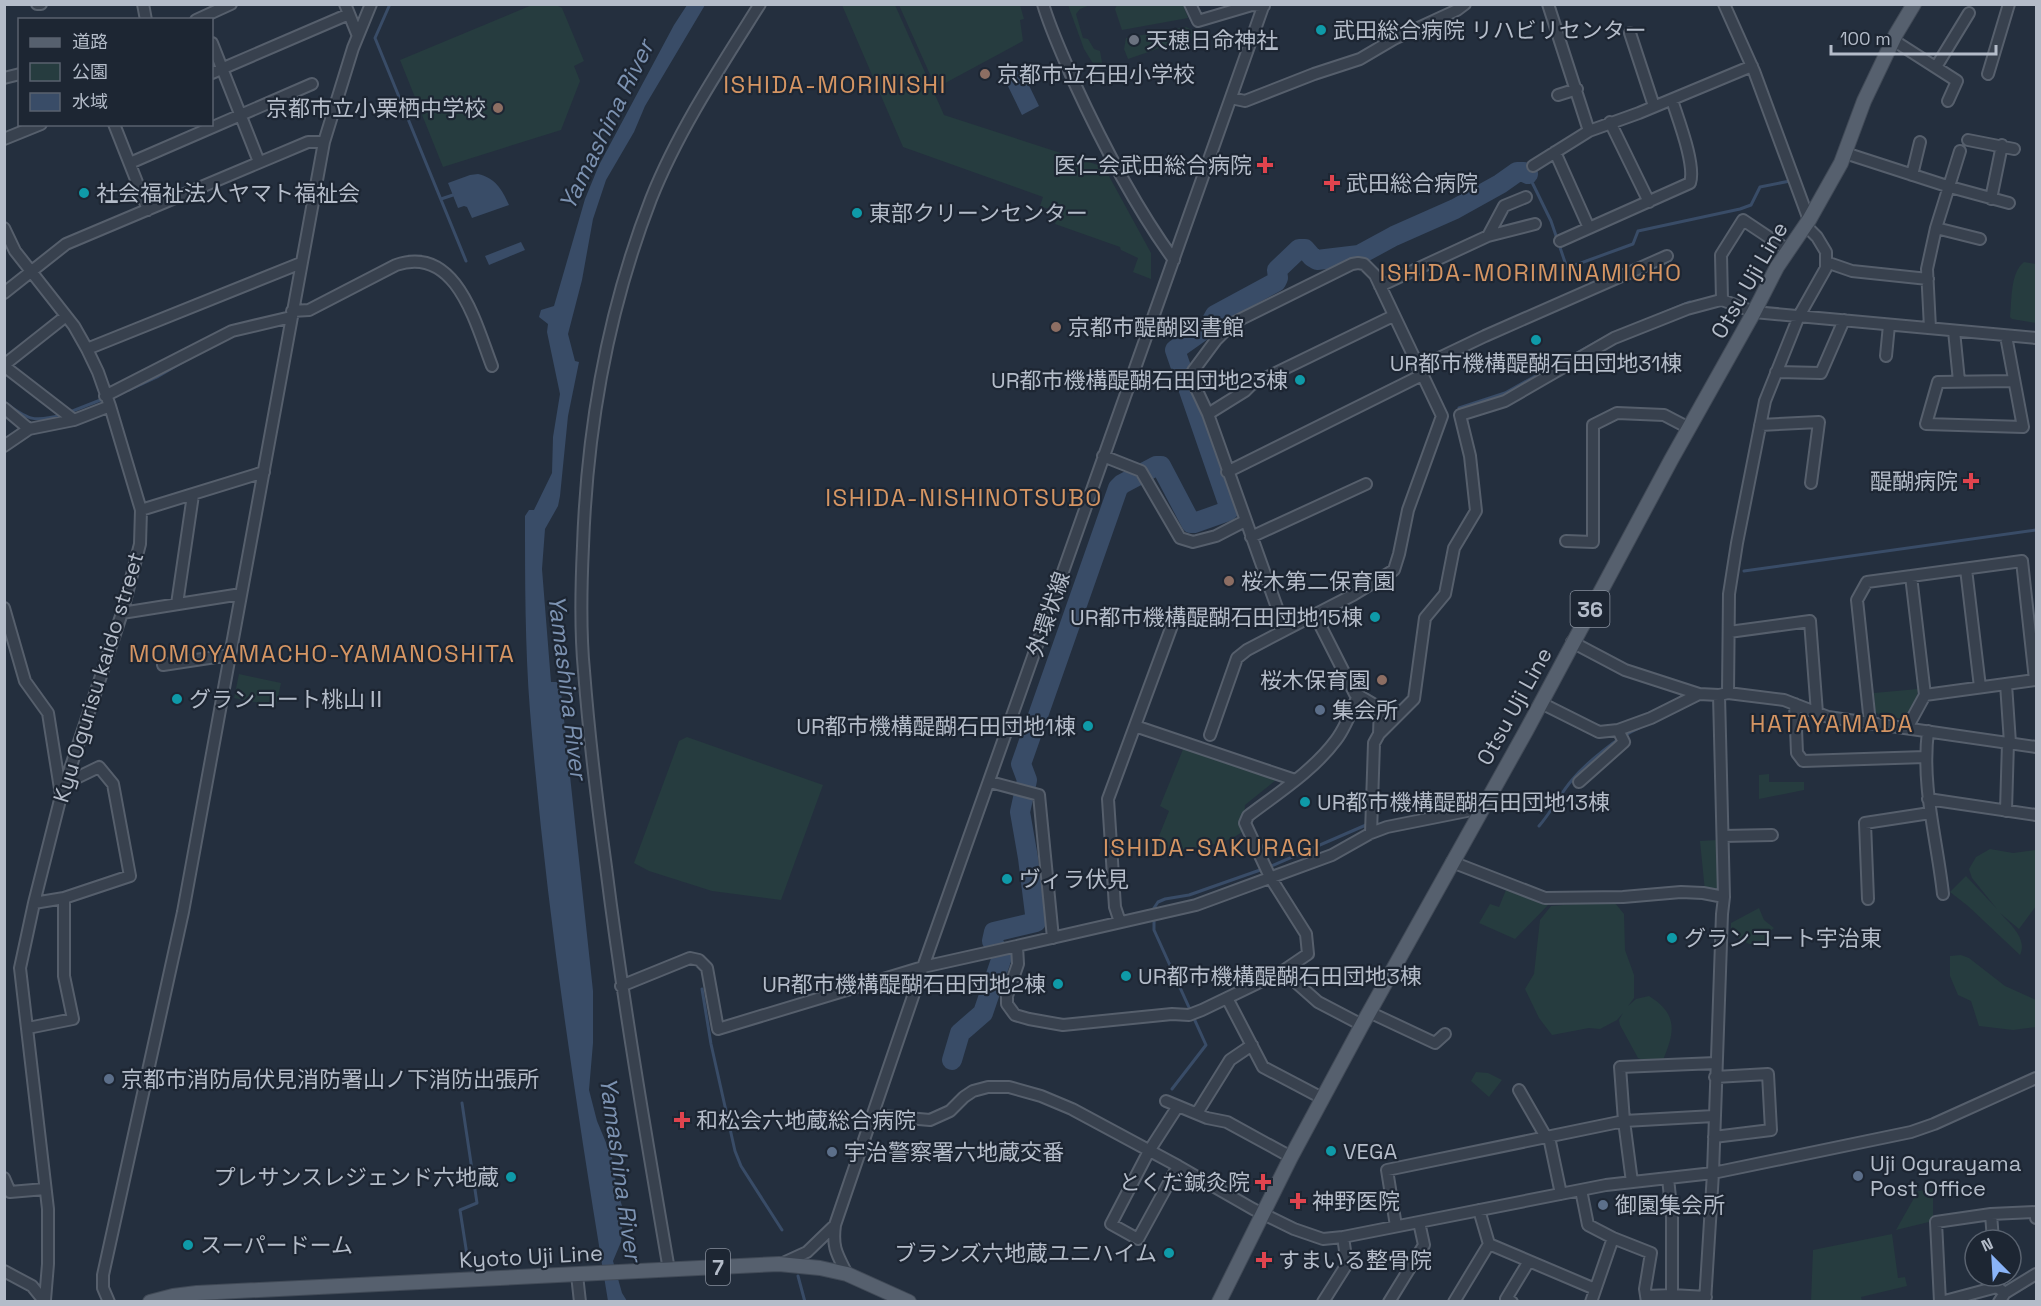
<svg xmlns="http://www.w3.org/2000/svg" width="2041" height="1306" viewBox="0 0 2041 1306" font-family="'Space Grotesk','Noto Sans JP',sans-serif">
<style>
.green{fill:#263c3f}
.water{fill:#394c67}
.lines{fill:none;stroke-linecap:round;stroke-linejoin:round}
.stream{stroke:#394c67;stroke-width:3}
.river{stroke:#394c67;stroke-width:20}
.minor-casing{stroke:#565f6c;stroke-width:14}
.major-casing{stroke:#414a57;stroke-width:16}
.minor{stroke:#38414e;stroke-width:10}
.major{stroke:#56606e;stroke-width:14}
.culture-dot{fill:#0f9aa8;stroke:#1d2633;stroke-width:2}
.worship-dot{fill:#6b7280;stroke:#1d2633;stroke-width:2}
.education-dot{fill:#8d6e63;stroke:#1d2633;stroke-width:2}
.health-dot{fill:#e0444e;stroke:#1d2633;stroke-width:2}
.service-dot{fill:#5c6f8a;stroke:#1d2633;stroke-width:2}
.labels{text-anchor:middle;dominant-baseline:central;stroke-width:4.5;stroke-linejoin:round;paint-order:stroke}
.shield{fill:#1d2633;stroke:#878f9c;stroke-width:1.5}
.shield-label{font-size:21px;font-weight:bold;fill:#b4bcc9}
.poi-label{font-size:22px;fill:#b4bcc9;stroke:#1d2633;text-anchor:start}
.street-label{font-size:22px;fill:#b4bcc9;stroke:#1d2633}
.neighbourhood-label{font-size:24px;letter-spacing:1.5px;fill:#d59563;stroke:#1d2633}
.water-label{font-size:24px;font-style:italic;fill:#7c92b1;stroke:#1d2633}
</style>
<rect width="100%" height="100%" fill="#242f3e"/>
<path class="green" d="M556 5 562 8 584 61 574 66 580 81 561 130 443 167 400 60 532 5Z
M842 5H895L944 115 1104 167 1151 253V279L1133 272 1138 258 1121 250 1120 247 1055 224 1059 213 1040 206 1043 197 903 147Z
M899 5H1020L1024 19 1020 20 1023 41 936 88Z
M1068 5H1090L1080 9 1076 14 1083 38 1088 39 1094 49 1100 51 1103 68 1097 70 1084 49Z
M1117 5H1183L1188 18 1122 30 1115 9Z
M1186 27 1192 30 1195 36 1128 59 1124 49 1126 38Z
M2024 262 2036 264V323L2012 319 2010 317C2012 300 2010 273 2024 262Z
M239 674 281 683 276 706 234 698Z
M1918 689 1917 699 1906 719 1884 717 1875 712 1874 693Z
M687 737 823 785 781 900 712 891 649 871 634 863 679 741Z
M1186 742 1281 776 1245 805 1243 831C1224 848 1178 850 1153 851L1169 811 1160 806Z
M1769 774V782H1804V790L1759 799V775Z
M1717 840 1718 894 1705 891 1700 841Z
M1990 849 2013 853 2036 850V906L2019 929 2000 913C2010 924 2028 939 2020 955L1968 906 1950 892 1966 876 1997 909 1972 878 1969 869 1976 857Z
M1506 890 1543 904H1549L1515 939 1479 923 1490 904 1499 907Z
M1615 903 1624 914 1625 950 1634 975V998L1628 1006 1636 999 1649 996C1678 1014 1675 1032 1663 1060L1650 1063 1638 1058 1620 1025 1619 1020 1623 1013 1617 1020 1600 1029 1589 1028 1552 1035 1539 1018 1525 989 1534 974 1540 920 1551 906 1575 904Z
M1759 908 1764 920 1774 928 1767 934 1766 944H1749L1731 934V923Z
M1961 955 1969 958 2005 986 2036 1000V1027L2013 1030 1979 1026 1971 1001 1958 995 1950 976V956Z
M1476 1072 1488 1073 1502 1080 1489 1097 1471 1081Z
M1933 1189V1221L1896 1230 1918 1191Z
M1892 1234 1898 1278 1905 1277 1907 1286 1861 1297 1862 1301H1811L1813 1250Z"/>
<path class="water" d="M687 5H705L645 106 634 132 606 180 593 219 582 280 568 334 575 361 579 362 568 416 560 496 558 506 545 529 542 569 551 682H560L593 991V1043L589 1090 597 1121 612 1157 617 1190 623 1209 621 1242 613 1261 622 1293 627 1301H608C576 1106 546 909 530 711 525 646 525 581 525 516L529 510H534L552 473 553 437 560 394 547 332 548 324 539 317 541 310 554 306 585 199 599 165 674 25Z
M1021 69 1039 106 1022 115 1004 78Z
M478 174C495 178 502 189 509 205L472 218 467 207 464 206 458 208 448 183 470 175Z
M521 242 525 250 489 265 485 256Z"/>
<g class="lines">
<path class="stream" d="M390 4 375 38 466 261
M1528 174 1551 221 1567 268 1633 244 1638 231 1740 209 1751 205 1760 187 1790 181
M441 199 453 195
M1661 314 1690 302
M129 390 157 377 188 359
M4 402C27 419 33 423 61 415
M1459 408 1505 393 1611 334
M70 412 103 399
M1744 571 2036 530
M1539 826C1552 811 1560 794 1572 780 1586 763 1619 736 1639 728
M1269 867 1366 825
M702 989 711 1044 735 1151 741 1166 782 1230
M1172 1089 1206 1045 1154 930V908L1158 902 1165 899 1189 895 1263 869
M462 1103 477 1203 460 1210 467 1255
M798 1276 805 1302"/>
<path class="river" d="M952 1060 960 1033 983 1013 1002 957 992 941 994 932 1036 922 1028 858 1020 812 1027 780 1021 764 1118 488 1122 484 1156 466H1161L1191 523H1194L1228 511 1230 509 1175 350 1209 326 1215 315 1276 282 1278 278 1277 270 1299 249H1305L1312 257 1317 260 1359 255 1394 236 1455 209 1500 184 1517 172H1524L1528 174"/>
<defs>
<path id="minor" d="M37 4H41
M143 4 146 20
M345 4 358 36
M1043 4C1051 31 1063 56 1074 82 1102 143 1134 205 1174 260
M1190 4 1198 21 1252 5 1264 6
M1548 4 1589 131
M1724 4 1754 71 1809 220
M196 20 231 4
M1630 33 1654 106
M1893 40 1957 81 1948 101
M212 43 259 162
M1936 67 1969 13
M212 73 349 14
M1988 74 2009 4
M4 78 20 74
M1558 95 1577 89
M1231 98 1245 101 1314 74 1360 59 1394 39 1457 10 1465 4
M1610 122 1649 202
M114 124 148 210
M4 139 41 124
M1968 140 2014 149
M1555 152 1589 228
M1845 153 1950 187 2009 203
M130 163 312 84
M1533 166 1589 131 1639 113 1752 66
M1912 175 1920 142
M1991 199 2002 145
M4 228 15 251 74 326 87 349 98 372 110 406 141 510 140 544 122 613 61 796 34 903 20 968 48 1209V1264L45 1300
M1936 228 1980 239
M1488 236 1535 224
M1560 241 1690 183C1696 165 1678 119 1672 100
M1826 262 1852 271 1928 279
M1358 263 1364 264 1375 275 1442 416 1408 510 1399 554 1394 570 1353 595 1285 630 1208 414 1193 382V371L1216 340 1233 323 1352 264Z
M1380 286 1488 236 1504 206 1526 197
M4 293 66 244 308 142H324
M1722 300 1721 255 1743 220 1788 250
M292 311 309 310 396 265C457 244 476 325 492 366
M1930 328 1927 269 1936 228 1960 151
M1954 331 1959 381
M2006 336 2023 427 1926 424 1938 382 2014 381
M87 349 301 263
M1886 356 1889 325
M4 365 66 316
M4 366 74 420
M1418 368 1485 336 1667 256
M1776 372 1821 373 1844 320
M105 396 232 331 291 317
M4 408 29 429
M1208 414 1245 391 1251 385 1393 316
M1760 425 1819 422 1811 483
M4 446 29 429 74 420 110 406
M1103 456 1141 471 1180 538 1193 542 1216 536 1245 521
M1227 472 1422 375
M141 510 264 472
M1251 537 1366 484
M1566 541 1593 542V425L1617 413 1664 415 1689 428
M1966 569 1980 687
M177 604 193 495
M4 608 25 681 48 713 61 795
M122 613 241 594
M1315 615 1355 694 1358 695C1352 710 1346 727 1336 740 1313 771 1278 793 1248 816L1245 823 1270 877 1306 934 1308 954 1283 971 1202 1010 1189 1015 1172 1014 1063 1025 1029 1019 1015 1015 1007 1004V996L1018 964 1017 946 1196 905 1332 855 1371 833 1387 827 1482 808
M1729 632 1810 621 1817 713
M1572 642 1625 670 1699 694 1719 695 1728 693 1784 700 1828 717 2036 747
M163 665 229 655
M2006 684 2010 743
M1728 693 1729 594 1737 543 1765 401 1799 316 1826 268V252L1817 237 1805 225
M1358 695 1380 708 1379 734
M1541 703 1599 732 1618 730 1651 718 1699 694
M1795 704 1797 753 1803 761 1925 757
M1870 723 1857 600 1867 582 2022 561 2035 680 1925 695
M1135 726 1295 780
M1907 728 1925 695 1911 576
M1928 731C1921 786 1937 839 1943 894
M1210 735 1237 658 1247 650 1285 630
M990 782 1039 795 1053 938
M1579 782 1624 742 1618 730
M1928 799 2036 815
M2006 811 2008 742
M1371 833 1374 743 1379 734 1414 699 1425 618 1445 594 1454 548 1476 511 1470 456 1460 415 1505 401 1614 338 1687 309 1717 301 1722 300 1754 312 2036 338
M1723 836 1772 835
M1452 862 1545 898 1623 897 1681 892 1703 893 1724 897
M1868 899 1865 823 1930 813
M34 903 64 898 130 876 113 784 99 767 66 783
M1120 922 1115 907 1108 799 1177 612
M1283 971 1318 1002 1362 1025
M621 986 690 958 699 960 707 968 718 1029 923 967 1017 946
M1227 998 1263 1067 1322 1098
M1369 1012 1435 1043 1445 1034
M28 1028 73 1019 64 976V898
M1519 1090 1546 1137
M1166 1101 1207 1118 1227 1122 1291 1157
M1178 1106 1149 1151 1111 1224 1138 1239 1178 1166
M1197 1113 1230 1060 1252 1045
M873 1115 930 1120 950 1111 964 1097 973 1091 988 1087H1009L1041 1096 1072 1109 1178 1166 1253 1209 1294 1229 1323 1239 1343 1237 1606 1185 1713 1173 1911 1132 1934 1124 2036 1078
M1714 1116 1624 1121 1620 1067 1716 1063
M1549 1137 1561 1194
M1714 1137 1771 1130 1768 1074 1715 1077
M4 1178 10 1192 45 1189
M1668 1178 1672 1217V1295
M1581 1190 1588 1225 1613 1238 1651 1253 1645 1289 1647 1302
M1991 1214 1993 1240
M1396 1226 1387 1170 1624 1121 1632 1182
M1489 1244 1595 1289
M783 1263 807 1252 835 1225
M669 1270C646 1136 623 1002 606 867 597 802 589 736 584 671 580 630 581 588 583 546 587 428 608 310 651 199 678 131 721 66 760 4
M4 1271 32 1286 45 1302
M847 1274C837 1254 832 1248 835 1225L923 967 1264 4
M577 1275 580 1302
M1646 1296 1672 1295 1706 1297
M109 1302 103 1288V1275L183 912 324 142 353 48 371 4
M1323 1302 1347 1264 1343 1237
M1389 1302 1424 1245 1419 1222
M1454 1302 1489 1244 1479 1210
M1512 1302 1506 1299 1529 1261
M1591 1302 1613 1238
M1705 1302 1713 1173 1722 914 1724 897 1719 695
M1940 1302 1936 1222 1991 1214 2036 1212V1218
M1941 1302 1997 1287 2005 1293
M1999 1302 2005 1293 2036 1274"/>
<path id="major" d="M150 1302 173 1296 197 1293 779 1264 820 1268 847 1274 909 1302
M1219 1302 1291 1157 1362 1025 1526 731 1671 460 1754 312 1777 267 1809 220 1841 163 1864 101 1896 34 1914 4"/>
</defs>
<use href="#minor" class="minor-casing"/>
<use href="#major" class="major-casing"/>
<use href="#minor" class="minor"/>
<use href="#major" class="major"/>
</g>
<g class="culture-dot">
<circle cx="1321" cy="30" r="6"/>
<circle cx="84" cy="193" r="6"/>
<circle cx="857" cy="213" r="6"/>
<circle cx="1536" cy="340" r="6"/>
<circle cx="1300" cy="380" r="6"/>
<circle cx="1375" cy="617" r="6"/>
<circle cx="177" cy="699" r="6"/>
<circle cx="1088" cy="726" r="6"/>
<circle cx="1305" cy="802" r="6"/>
<circle cx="1007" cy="879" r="6"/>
<circle cx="1672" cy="938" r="6"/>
<circle cx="1126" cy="976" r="6"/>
<circle cx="1058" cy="984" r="6"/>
<circle cx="1331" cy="1151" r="6"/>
<circle cx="511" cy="1177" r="6"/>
<circle cx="188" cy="1245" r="6"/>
<circle cx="1169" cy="1253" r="6"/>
</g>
<circle class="worship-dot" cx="1134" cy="40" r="6"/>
<g class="education-dot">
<circle cx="985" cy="74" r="6"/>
<circle cx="498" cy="108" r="6"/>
<circle cx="1056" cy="327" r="6"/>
<circle cx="1229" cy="581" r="6"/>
<circle cx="1382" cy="680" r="6"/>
</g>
<g class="health-dot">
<path d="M1262 156h6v6h6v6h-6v6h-6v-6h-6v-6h6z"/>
<path d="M1329 174h6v6h6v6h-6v6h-6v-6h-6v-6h6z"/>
<path d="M1968 472h6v6h6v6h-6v6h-6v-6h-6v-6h6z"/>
<path d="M679 1111h6v6h6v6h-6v6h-6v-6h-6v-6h6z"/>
<path d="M1260 1173h6v6h6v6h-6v6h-6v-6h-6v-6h6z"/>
<path d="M1295 1192h6v6h6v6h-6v6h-6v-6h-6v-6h6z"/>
<path d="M1261 1251h6v6h6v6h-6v6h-6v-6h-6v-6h6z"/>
</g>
<g class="service-dot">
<circle cx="1320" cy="710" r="6"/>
<circle cx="109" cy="1079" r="6"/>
<circle cx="832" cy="1152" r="6"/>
<circle cx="1858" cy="1176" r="6"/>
<circle cx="1603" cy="1205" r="6"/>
</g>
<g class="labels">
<g class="shield">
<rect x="1570.5" y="591" width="39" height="36" rx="4.5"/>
<rect x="706" y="1249" width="24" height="36" rx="4.5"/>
</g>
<g class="shield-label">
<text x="1590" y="609">36</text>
<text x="718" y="1267">7</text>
</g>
<g class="poi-label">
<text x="1333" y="30">武田総合病院 リハビリセンター</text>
<text x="1146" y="40">天穂日命神社</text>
<text x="997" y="74">京都市立石田小学校</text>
<text x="486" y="108" text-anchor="end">京都市立小栗栖中学校</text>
<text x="1252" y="165" text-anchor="end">医仁会武田総合病院</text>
<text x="1346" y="183">武田総合病院</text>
<text x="96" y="193">社会福祉法人ヤマト福祉会</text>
<text x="869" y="213">東部クリーンセンター</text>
<text x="1068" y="327">京都市醍醐図書館</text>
<text x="1536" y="363" text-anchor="middle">UR都市機構醍醐石田団地31棟</text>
<text x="1288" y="380" text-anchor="end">UR都市機構醍醐石田団地23棟</text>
<text x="1958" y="481" text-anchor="end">醍醐病院</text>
<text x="1241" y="581">桜木第二保育園</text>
<text x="1363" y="617" text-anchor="end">UR都市機構醍醐石田団地15棟</text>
<text x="1370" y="680" text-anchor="end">桜木保育園</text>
<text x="189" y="699">グランコート桃山Ⅱ</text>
<text x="1332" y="710">集会所</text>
<text x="1076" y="726" text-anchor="end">UR都市機構醍醐石田団地1棟</text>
<text x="1317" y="802">UR都市機構醍醐石田団地13棟</text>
<text x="1019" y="879">ヴィラ伏見</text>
<text x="1684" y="938">グランコート宇治東</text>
<text x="1138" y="976">UR都市機構醍醐石田団地3棟</text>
<text x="1046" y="984" text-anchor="end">UR都市機構醍醐石田団地2棟</text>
<text x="121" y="1079">京都市消防局伏見消防署山ノ下消防出張所</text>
<text x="696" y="1120">和松会六地蔵総合病院</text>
<text x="1343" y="1151">VEGA</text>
<text x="844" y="1152">宇治警察署六地蔵交番</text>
<text x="1870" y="1163">Uji Ogurayama<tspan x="1870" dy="25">Post Office</tspan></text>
<text x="499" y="1177" text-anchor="end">プレサンスレジェンド六地蔵</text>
<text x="1250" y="1182" text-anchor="end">とくだ鍼灸院</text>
<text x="1312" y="1201">神野医院</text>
<text x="1615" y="1205">御園集会所</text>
<text x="200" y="1245">スーパードーム</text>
<text x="1157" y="1253" text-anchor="end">ブランズ六地蔵ユニハイム</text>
<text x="1278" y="1260">すまいる整骨院</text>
</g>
<g class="street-label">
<text transform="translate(1749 280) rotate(-60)">Otsu Uji Line</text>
<text transform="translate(1048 614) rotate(-71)">外環状線</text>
<text transform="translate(98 677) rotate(-73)">Kyu Ogurisu kaido street</text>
<text transform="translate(1514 706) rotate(-61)">Otsu Uji Line</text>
<text transform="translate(531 1256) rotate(-3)">Kyoto Uji Line</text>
</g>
<g class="neighbourhood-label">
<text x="835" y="84">ISHIDA-MORINISHI</text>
<text x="1531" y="272">ISHIDA-MORIMINAMICHO</text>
<text x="964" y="497">ISHIDA-NISHINOTSUBO</text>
<text x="322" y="653">MOMOYAMACHO-YAMANOSHITA</text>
<text x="1832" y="723">HATAYAMADA</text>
<text x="1212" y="847">ISHIDA-SAKURAGI</text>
</g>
<g class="water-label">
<text transform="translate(606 125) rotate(-64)">Yamashina River</text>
<text transform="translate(568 687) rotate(83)">Yamashina River</text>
<text transform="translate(621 1169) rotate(82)">Yamashina River</text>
</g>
</g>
<rect width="2041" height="1306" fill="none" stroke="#b4bcc9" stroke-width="12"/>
<rect x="18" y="18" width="195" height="108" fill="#1d2633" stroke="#59626f" stroke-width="1.5"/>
<rect x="30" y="38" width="30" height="9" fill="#56606e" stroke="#59626f" stroke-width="1.5"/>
<text x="72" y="48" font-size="18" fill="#b4bcc9">道路</text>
<rect x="30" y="63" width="30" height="18" fill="#263c3f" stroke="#59626f" stroke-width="1.5"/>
<text x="72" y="78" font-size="18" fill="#b4bcc9">公園</text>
<rect x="30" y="93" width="30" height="18" fill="#394c67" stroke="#59626f" stroke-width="1.5"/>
<text x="72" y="108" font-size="18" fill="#b4bcc9">水域</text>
<g transform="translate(1993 1258) rotate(336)"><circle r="28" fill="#1d2633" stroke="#59626f" stroke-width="1.5"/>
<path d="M0-4.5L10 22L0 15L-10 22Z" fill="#8ab4f8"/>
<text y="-9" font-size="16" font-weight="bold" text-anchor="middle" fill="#b4bcc9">N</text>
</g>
<path d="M1831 45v9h165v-9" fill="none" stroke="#b4bcc9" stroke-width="3"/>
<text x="1840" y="45" font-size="18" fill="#b4bcc9" stroke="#1d2633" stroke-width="4.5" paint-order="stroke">100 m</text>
</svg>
